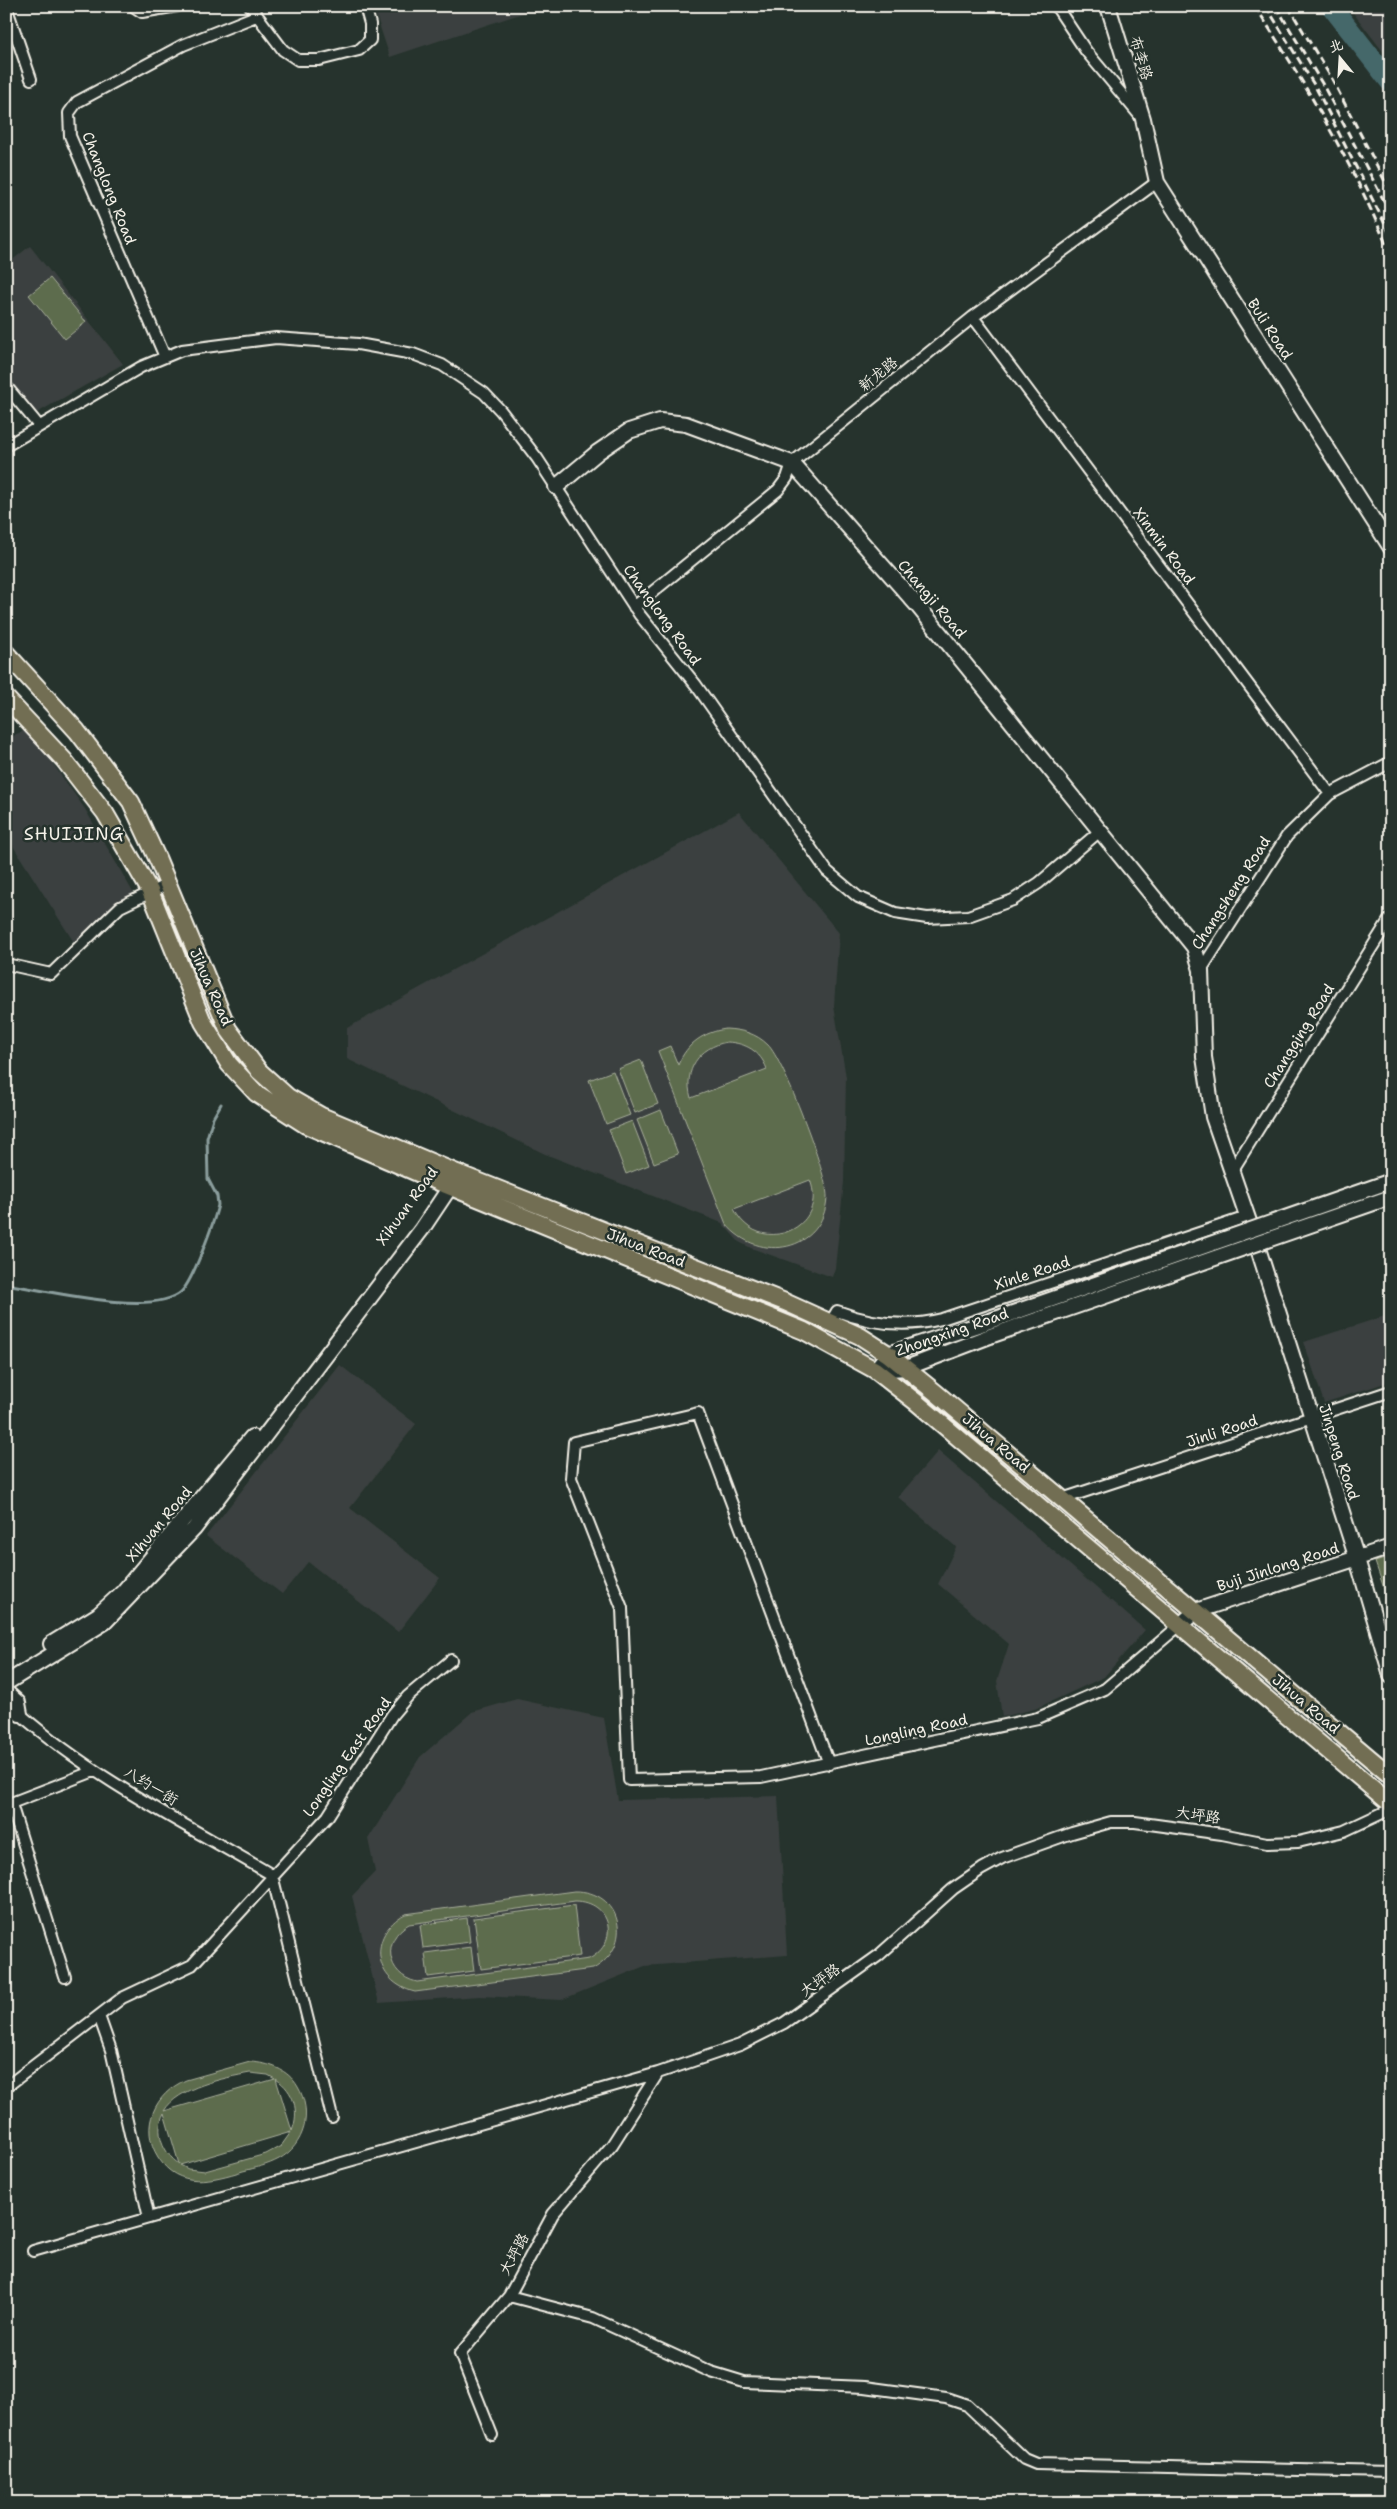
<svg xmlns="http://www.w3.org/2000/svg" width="1397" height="2509" viewBox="0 0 1397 2509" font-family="'Shantell Sans','LXGW WenKai TC',sans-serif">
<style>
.built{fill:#3a403f}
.green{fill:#5d6c4e;stroke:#a8ae9b;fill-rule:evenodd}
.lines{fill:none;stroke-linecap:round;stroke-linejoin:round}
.stream{stroke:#8b9e9d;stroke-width:3}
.river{stroke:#45676b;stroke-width:20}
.street-casing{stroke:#f4f1e8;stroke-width:14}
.secondary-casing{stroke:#f4f1e8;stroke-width:18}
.primary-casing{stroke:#f4f1e8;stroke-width:20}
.street{stroke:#26332d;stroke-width:10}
.secondary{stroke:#26332d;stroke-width:14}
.primary{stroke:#726e52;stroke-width:16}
.rail{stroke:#f4f1e8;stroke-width:3;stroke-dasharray:8 4;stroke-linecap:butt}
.secondary-bridge-casing{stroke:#f4f1e8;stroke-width:18;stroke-linecap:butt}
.secondary-bridge{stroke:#26332d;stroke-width:14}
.labels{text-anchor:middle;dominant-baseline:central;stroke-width:5;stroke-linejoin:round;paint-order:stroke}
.street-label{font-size:15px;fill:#f4f1e8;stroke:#26332d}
.quarter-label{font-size:18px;letter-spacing:1px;fill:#f4f1e8;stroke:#26332d}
</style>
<rect width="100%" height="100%" fill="#26332d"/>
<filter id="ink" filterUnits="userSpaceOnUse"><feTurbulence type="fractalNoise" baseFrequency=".02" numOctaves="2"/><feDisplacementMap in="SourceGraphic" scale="10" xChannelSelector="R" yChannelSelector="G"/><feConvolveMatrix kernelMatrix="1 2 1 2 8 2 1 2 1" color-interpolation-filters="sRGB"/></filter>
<g filter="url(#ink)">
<path class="built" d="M373 6H544L390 57Z
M1348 6H1391V62Z
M30 246 123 364 35 414 6 376V265Z
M24 731 41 747 85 809 134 894 117 903 75 944 6 835V743L16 734Z
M739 812 839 933 834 1006 846 1077 844 1182 835 1268 832 1277 751 1248 739 1242 722 1223 545 1154 347 1059V1028Z
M1391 1314V1381L1324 1403 1304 1342Z
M340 1365 416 1424 350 1508 440 1578 398 1632 308 1562 282 1594 206 1536Z
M938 1451 1145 1630 1104 1677 1035 1709 1002 1717 997 1681 1009 1644 938 1584 956 1547 898 1497Z
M517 1699 604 1718 618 1800 778 1796 787 1955 645 1966 561 2000 480 1996 379 2003 352 1896 375 1872 368 1839 420 1757 472 1712Z"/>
<path class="green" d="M50 278 86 322 65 339 29 295Z
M726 1029C742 1030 756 1033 768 1045 783 1059 828 1176 827 1197 824 1252 759 1264 726 1224L658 1051 670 1046 678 1065C687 1043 704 1032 726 1029ZM727 1042C746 1043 760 1051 767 1069L691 1098C683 1070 699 1047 727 1042ZM810 1180C829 1228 759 1259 734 1209Z
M641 1060 658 1104 635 1113 618 1069Z
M613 1071 630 1115 606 1124 589 1080Z
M661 1110 678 1154 654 1163 637 1120Z
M632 1121 649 1165 626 1174 609 1130Z
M1391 1557V1609L1375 1562Z
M574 1891C622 1890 635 1946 593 1969L415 1992C373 1982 367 1935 405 1914ZM575 1901C611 1901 621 1942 589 1959L417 1982C386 1975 381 1939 409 1924Z
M574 1905 580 1956 481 1969 474 1918Z
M467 1918 470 1942 423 1948 420 1925Z
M471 1947 474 1971 428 1977 425 1953Z
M250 2062C269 2063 288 2069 298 2087 313 2112 305 2145 279 2159 268 2165 255 2168 243 2171 213 2180 178 2190 158 2157 139 2127 155 2093 186 2080ZM250 2073 268 2075 275 2079 164 2111C178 2087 224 2078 250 2073ZM276 2079C294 2091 300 2111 292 2131ZM164 2113 179 2164C163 2153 154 2131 164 2113ZM291 2132 281 2146 266 2154 205 2171 188 2169 180 2165Z"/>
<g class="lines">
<path class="stream" d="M6 1284C44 1290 153 1317 181 1292 193 1281 214 1222 218 1205L217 1196 208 1179 207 1138 213 1118 221 1104"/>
<path class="river" d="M1331 6 1391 83"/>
<defs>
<path id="street" d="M6 6 31 79
M133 6 142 12 178 6
M250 6 283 50 298 60H319L359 50 370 40V24L365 6
M1056 6 1086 51 1141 117
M973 317 1330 794
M165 357 70 136 69 113 77 102 183 45 256 16
M6 386 39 426
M6 446 141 367 182 350 276 338 358 344 413 354 442 365 484 393 501 411 537 458 639 614 696 685 827 871 858 897 895 913 927 918 968 916 1013 900 1039 883 1100 831
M634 607 778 490 787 478 792 463 973 317 1157 182
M6 964 51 974 120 907 168 884
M1201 970 1287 836 1330 794 1391 762
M1232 1171 1391 917
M830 1323 837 1311C871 1324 905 1328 942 1319L1247 1217
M1062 1499 1391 1391
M20 1714C94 1779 187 1825 272 1875
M829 1764 698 1413 574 1442 571 1478 622 1608 629 1780 761 1777 1038 1718 1105 1689 1180 1625
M11 1804 65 1977
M6 1805 94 1771
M272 1875 332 2117
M99 2016 111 2050 149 2218
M6 2087 122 1998 192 1965 328 1816 392 1715 408 1696 451 1660
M33 2251 658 2073
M509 2296 593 2318 711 2372 744 2382 865 2387 946 2398 967 2405 1024 2459 1036 2464 1391 2472
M492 2435 460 2354 509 2296 553 2214 612 2145 658 2073 740 2045 784 2023 878 1956 953 1889 982 1869 1002 1858 1072 1833 1111 1822H1135L1222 1834 1267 1843 1298 1842 1344 1831 1391 1809"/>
<path id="secondary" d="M1108 6 1143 119 1157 182 1391 548
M556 487 598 452 629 431 660 421 686 424 792 463 917 605 1194 947 1201 970 1204 1057 1213 1117 1255 1239 1357 1559 1391 1675
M875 1370 888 1354 984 1323
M875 1370 906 1368 990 1336
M1180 1625 1196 1611 1391 1547
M51 1644 98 1615 123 1592 252 1437
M6 1683 105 1622 194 1529 422 1229 450 1187 451 1177
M6 1692 18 1703 20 1714"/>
<path id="primary" d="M6 653 77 731 131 802 158 860 228 1029 259 1071 288 1097 321 1116 452 1171 785 1302 860 1336 888 1354 935 1392 1391 1776
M6 698 64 760 105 813 150 891 203 1022 229 1064 256 1093 306 1125 441 1183 804 1331 875 1370 916 1402 1391 1804"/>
</defs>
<use href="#street" class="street-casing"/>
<use href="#secondary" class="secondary-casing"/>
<use href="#primary" class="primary-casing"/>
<use href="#street" class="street"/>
<use href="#secondary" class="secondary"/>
<use href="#primary" class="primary"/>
<path class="rail" d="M1255 6C1306 85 1356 169 1391 256
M1266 6 1316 88 1391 236
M1276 6 1323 85 1391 214
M1288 6 1332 79 1391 193"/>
<defs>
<path id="secondary-bridge" d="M984 1323 1391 1181
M990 1336 1391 1197"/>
</defs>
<use href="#secondary-bridge" class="secondary-bridge-casing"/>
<use href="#secondary-bridge" class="secondary-bridge"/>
</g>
</g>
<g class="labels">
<g class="street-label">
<text transform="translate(1141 58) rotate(73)">布李路</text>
<text transform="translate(109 188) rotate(68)">Changlong Road</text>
<text transform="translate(1270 329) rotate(57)">Buli Road</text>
<text transform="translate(878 374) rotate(-39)">新龙路</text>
<text transform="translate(1164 546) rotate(53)">Xinmin Road</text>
<text transform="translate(932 599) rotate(50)">Changji Road</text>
<text transform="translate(662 615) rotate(54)">Changlong Road</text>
<text transform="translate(1231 893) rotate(-57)">Changsheng Road</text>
<text transform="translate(211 987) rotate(66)">Jihua Road</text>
<text transform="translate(1299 1036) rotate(-58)">Changqing Road</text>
<text transform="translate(407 1206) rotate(-54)">Xihuan Road</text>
<text transform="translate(646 1248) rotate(21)">Jihua Road</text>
<text transform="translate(1032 1273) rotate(-18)">Xinle Road</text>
<text transform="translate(952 1332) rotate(-19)">Zhongxing Road</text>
<text transform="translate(1222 1431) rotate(-18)">Jinli Road</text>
<text transform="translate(996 1443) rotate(40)">Jihua Road</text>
<text transform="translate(1339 1452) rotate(72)">Jinpeng Road</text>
<text transform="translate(159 1524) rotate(-50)">Xihuan Road</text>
<text transform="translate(1278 1567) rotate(-18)">Buji Jinlong Road</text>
<text transform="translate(1306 1704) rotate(40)">Jihua Road</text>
<text transform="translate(916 1730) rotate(-12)">Longling Road</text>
<text transform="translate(347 1757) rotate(-55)">Longling East Road</text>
<text transform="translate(151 1786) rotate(31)">八约一街</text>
<text transform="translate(1198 1815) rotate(8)">大坪路</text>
<text transform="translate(820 1980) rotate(-35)">大坪路</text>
<text transform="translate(514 2254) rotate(-62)">大坪路</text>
</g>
<g class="quarter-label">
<text x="74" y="834">SHUIJING</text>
</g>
</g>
<rect width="1397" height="2509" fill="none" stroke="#26332d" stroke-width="25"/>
<rect x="12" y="12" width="1372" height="2484" fill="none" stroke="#f4f1e8" stroke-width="2" filter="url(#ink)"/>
<g transform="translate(1340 58) rotate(342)" stroke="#26332d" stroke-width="4" paint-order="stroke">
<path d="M0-4L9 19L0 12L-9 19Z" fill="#f4f1e8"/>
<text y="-8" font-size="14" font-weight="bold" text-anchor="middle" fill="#f4f1e8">北</text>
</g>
</svg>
